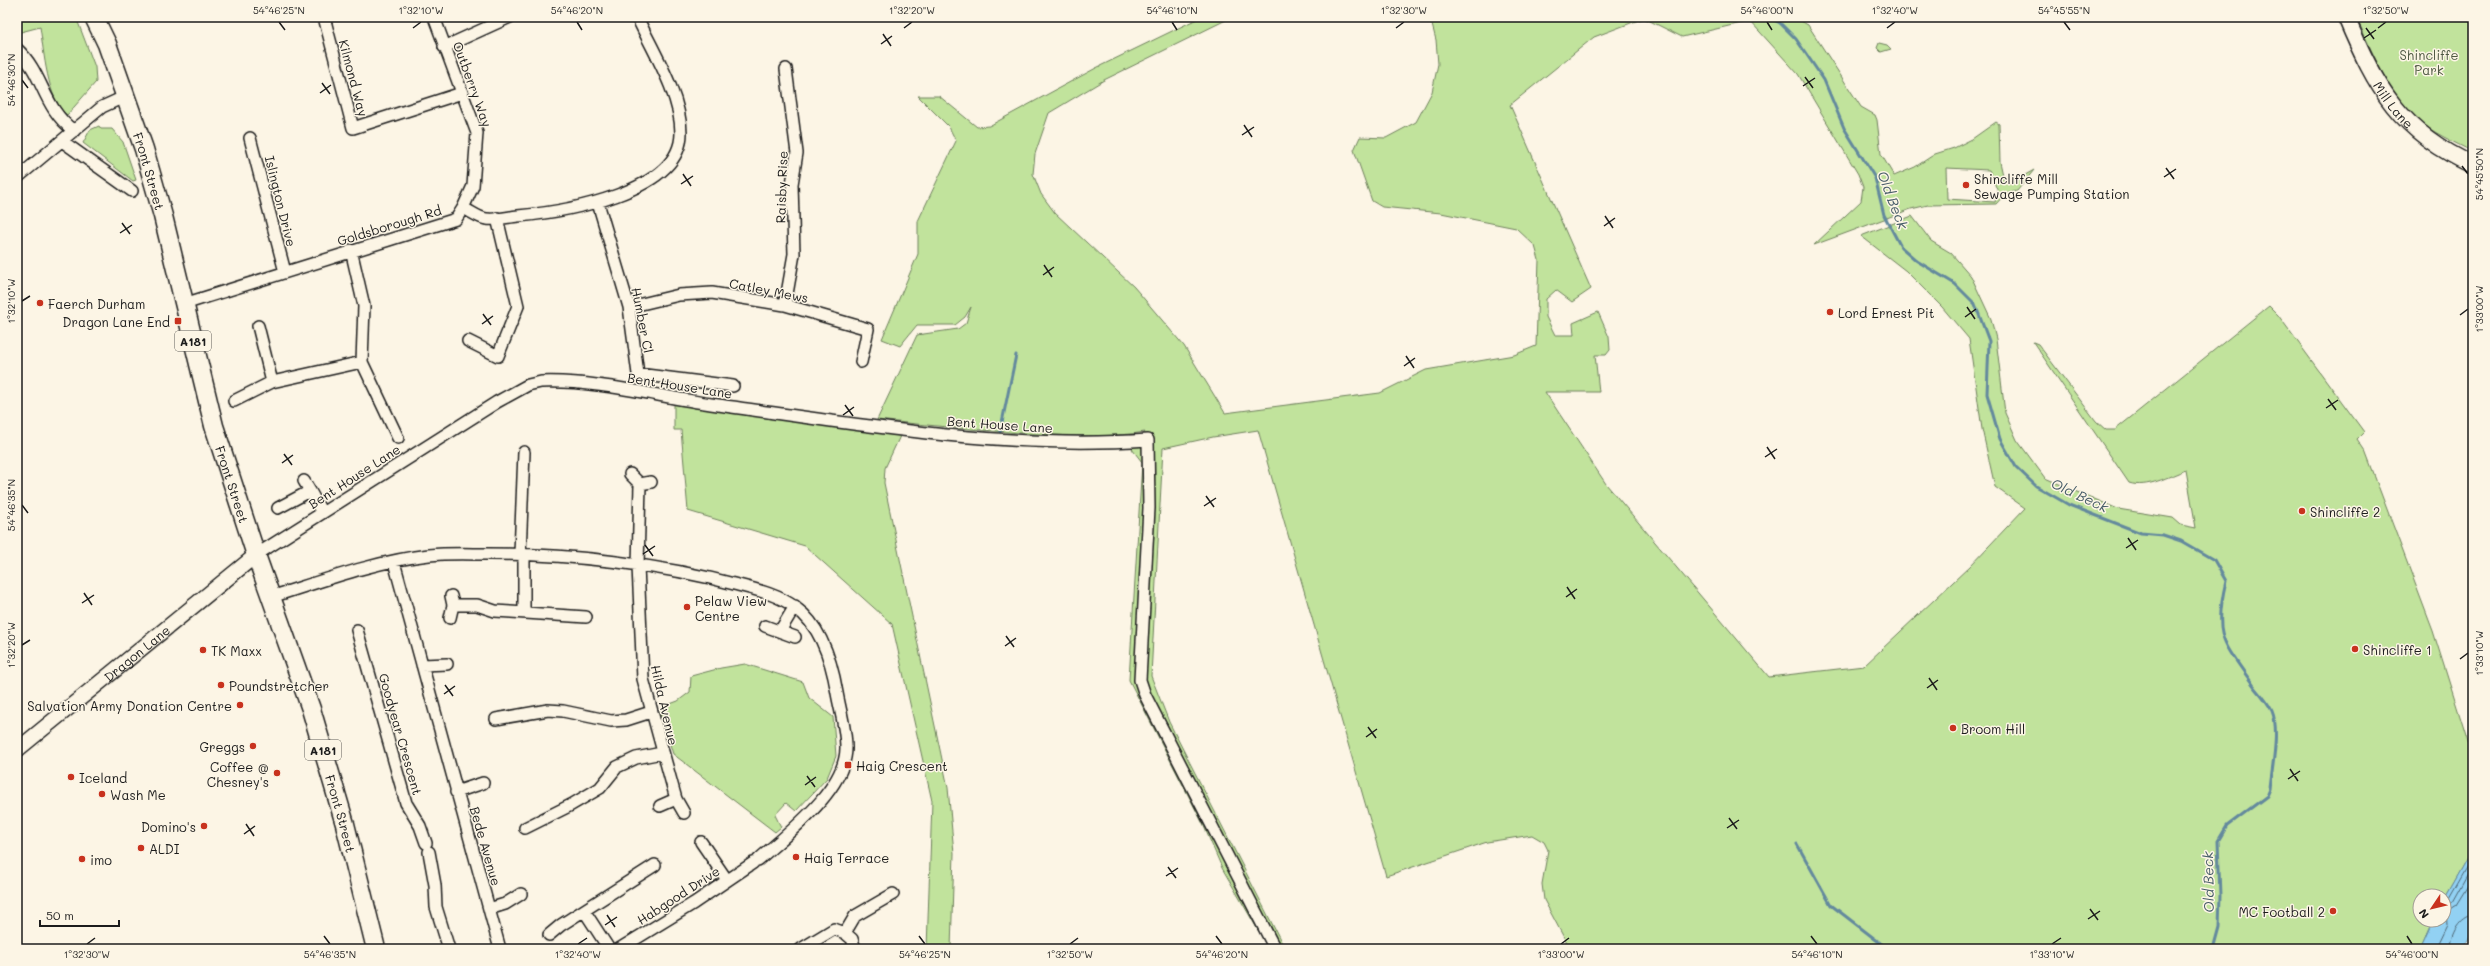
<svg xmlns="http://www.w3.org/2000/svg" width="2490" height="966" viewBox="0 0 2490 966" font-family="Mali,sans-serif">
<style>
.green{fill:#c1e39c;stroke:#6e805c;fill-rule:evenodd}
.water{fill:#92d1f3;stroke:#63899d}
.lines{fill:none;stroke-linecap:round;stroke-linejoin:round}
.shore{stroke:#4b6472;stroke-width:1}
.stream{stroke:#63899d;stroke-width:3}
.minor-casing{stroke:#1c1c1c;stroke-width:14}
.tertiary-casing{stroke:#1c1c1c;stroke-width:17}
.secondary-casing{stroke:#1c1c1c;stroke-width:19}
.primary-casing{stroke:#1c1c1c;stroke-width:21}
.minor{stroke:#fcf5e5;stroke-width:11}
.tertiary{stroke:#fcf5e5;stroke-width:14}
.secondary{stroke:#fcf5e5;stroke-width:16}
.primary{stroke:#fcf5e5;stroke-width:18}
.ticks{fill:none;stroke:#1c1c1c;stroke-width:1.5}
.poi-dot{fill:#c8321e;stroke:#fcf5e5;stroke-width:1.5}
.labels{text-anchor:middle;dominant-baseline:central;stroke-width:3;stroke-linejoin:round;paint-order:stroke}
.shield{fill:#fcf5e5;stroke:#5f5d58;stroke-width:1}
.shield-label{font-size:12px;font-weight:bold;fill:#1c1c1c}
.park-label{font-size:13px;fill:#4e5842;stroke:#fcf5e5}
.street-label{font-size:13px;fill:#1c1c1c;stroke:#fcf5e5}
.poi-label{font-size:13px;fill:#1c1c1c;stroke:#fcf5e5;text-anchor:start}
.water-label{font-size:14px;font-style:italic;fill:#455b67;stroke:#fcf5e5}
.neatline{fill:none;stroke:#1c1c1c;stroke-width:1.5}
.ticks-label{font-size:10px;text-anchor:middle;fill:#1c1c1c}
</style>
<rect width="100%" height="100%" fill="#fcf5e5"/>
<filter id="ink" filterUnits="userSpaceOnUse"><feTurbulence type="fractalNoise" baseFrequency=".025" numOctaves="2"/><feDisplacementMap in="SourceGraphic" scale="8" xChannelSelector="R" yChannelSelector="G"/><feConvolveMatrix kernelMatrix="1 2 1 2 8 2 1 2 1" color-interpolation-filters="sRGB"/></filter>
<g filter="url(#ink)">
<path class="green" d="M17 17H76L95 67 96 82 67 115C47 100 44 51 40 27L17 33Z
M1201 17H1232L1104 80 1049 113 1035 154 1033 174 1041 194 1055 213 1134 287 1184 346 1225 413 1380 393 1426 370 1514 355 1536 346 1539 260 1535 246 1516 228 1441 213 1382 207 1372 201 1354 150 1360 137 1386 138 1416 122 1432 92 1438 64 1436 40 1430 17H1794L1808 25 1861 107 1875 115 1877 120 1881 154 1894 176 1915 167 1935 154 1954 148 1972 139 1996 122 1999 124 2000 162 2004 180 2011 183 2034 170 2017 191 2005 194 1996 204 1928 205 1911 209 1814 245 1861 201 1863 187 1858 174 1798 74 1750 21 1682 37 1644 18 1594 37 1510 105 1591 289 1572 302 1556 290 1546 299V317L1555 335H1574L1573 323 1598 312 1609 337 1610 350 1606 355H1595L1599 392H1545L1606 484 1769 677 1864 666 1970 566 2025 508 1995 487 1982 429 1969 339 1942 307 1906 271 1861 236 1912 216 1931 241 1951 253 1971 276 1991 319 1996 339 2005 413 2017 440 2045 478 2118 509 2173 518 2181 525 2196 528 2186 470C2169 476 2147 489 2129 483L2033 342 2038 344 2096 421 2106 430H2115L2269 306 2278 315 2364 432 2357 439 2365 451 2433 631 2469 745H2473V848L2444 899V896H2420V920H2433L2420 949H1570L1544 900 1542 884 1548 850 1544 842 1532 835 1487 842 1386 876 1258 430 1213 437 1163 448 1151 676 1169 722 1285 949H1269L1222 868 1203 824 1129 680 1142 462 1132 449 1145 432C1115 437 1084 436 1054 435 995 432 936 426 877 420L917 335 958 329 966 323 971 307 965 317 955 325H917L900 346 882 339 918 254V221L956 141 949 127 918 96H939L977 127 989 126 1096 68ZM1946 168 1989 170 1998 192 1995 202 1947 199Z
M2356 17H2473V152C2454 142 2431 132 2415 118 2387 92 2372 50 2356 17Z
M1879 43 1887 45 1891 49 1881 52 1877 48Z
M99 126 101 129H112L123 142 136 180 133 181 83 143 90 130Z
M674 404 900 436 885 468 884 483 948 788 954 853 951 949H927L932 801 892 624 805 546 688 511 681 430H674Z
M745 664 803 682 809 698 833 717 836 756 827 778 796 811 786 803 775 815 781 827 775 832 673 754 660 713 662 707 678 701 690 692 691 676 721 668Z"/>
<path class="water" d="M2473 848V928L2463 949H2420L2433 920H2444V899Z"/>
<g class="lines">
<path class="shore" d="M2444 900 2449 898 2473 856
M2444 905 2453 902 2473 866
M2436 949 2447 926 2446 912 2457 905 2473 879
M2449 949C2449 936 2459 917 2473 916"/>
<path class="stream" d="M1768 17 1780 23 1796 39 1824 80 1844 128 1875 178 1884 215 1901 247 1917 261 1955 284 1975 304 1989 341 1987 394 2000 439 2016 467 2036 486 2069 505 2141 533 2163 535 2181 541 2214 560 2226 581C2213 636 2223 642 2254 686 2260 693 2268 702 2272 711 2280 730 2272 768 2270 789L2267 796 2227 826 2218 841 2220 896 2219 927 2213 949
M1000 432 1016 355
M1797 844 1831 905 1888 949"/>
<defs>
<path id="minor" d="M324 17 353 128 462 93
M434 17 477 133 473 186 463 208
M444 47 510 17
M17 49C44 74 42 107 74 131
M250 138 285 272
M62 141 132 191
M17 178 102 107 126 96
M598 203 629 307 638 374 733 386
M351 250 364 306 362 362 398 438
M184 304 456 219 463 208C470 211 480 219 487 219 497 220 508 217 518 216 563 212 681 193 681 133 681 95 653 51 637 17
M785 305 794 254 792 184 797 153 786 69
M629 307 679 295 712 293 785 305 868 329 861 362
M258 326 272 382 362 362
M468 341 498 356 518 306 497 218
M234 401 272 382
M630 474 640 484
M304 481 310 491
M651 482 640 484 638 566 643 679 676 799 684 813
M278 508 310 491 322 513
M520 554 524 452
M256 555 497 402 528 385 541 382C597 380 655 396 711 404 856 424 1001 450 1148 440L1149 508 1140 680 1145 695 1275 949
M394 562 500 949
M271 597C322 581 376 561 429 555 448 553 469 554 488 554 569 554 660 564 738 585 758 590 779 595 796 608 821 626 832 663 837 693 840 710 846 729 846 747 847 789 787 834 758 860
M453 605H477L495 611 586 617
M524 613V554
M450 618 453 605 451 596
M765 626 795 637
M357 630 406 803 420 826 426 843
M780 631 795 606
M422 665 447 664
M496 719 548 710 563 711 611 721 626 720 651 712
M456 792 483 783
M660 806 676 799
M525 828 571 805 600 788 617 767 636 758 662 753
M701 842 727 880
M429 852 435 885 436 907 449 949
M489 909 505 904 521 894
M585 912 609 949
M845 933 852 939 855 949
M549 935 561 925 655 865
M619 949 694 903 753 863
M801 949 834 929 845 933 855 916 893 894"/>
<g id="tertiary">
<path id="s1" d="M17 750 256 555"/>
</g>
<g id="secondary">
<path id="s2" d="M2346 17C2376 88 2400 132 2473 165"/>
</g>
<g id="primary">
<path id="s3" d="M94 17 107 44 144 149 163 216 214 426 256 555 311 709 345 824 376 949"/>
</g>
</defs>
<use href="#minor" class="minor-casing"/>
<use href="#tertiary" class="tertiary-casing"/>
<use href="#secondary" class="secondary-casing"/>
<use href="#primary" class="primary-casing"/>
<use href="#minor" class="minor"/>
<use href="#tertiary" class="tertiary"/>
<use href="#secondary" class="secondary"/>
<use href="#primary" class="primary"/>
</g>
</g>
<path class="ticks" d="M279 22 285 30M577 22 582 30M1172 22 1177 30M1767 22 1772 30M2064 22 2070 30M413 28 421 22M904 28 912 22M1396 28 1404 22M1887 28 1895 22M2366 28 2374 39M2378 28 2386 22M883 34 891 46M2364 38 2376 30M881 44 892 36M1805 77 1813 88M22 80 28 88M322 83 330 94M1803 86 1815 78M320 93 331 85M1244 125 1252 137M1242 135 1254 127M2462 166 2468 174M2166 168 2174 179M683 174 691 186M2164 177 2176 169M681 184 693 176M1605 216 1613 228M122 223 130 234M1604 226 1615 218M120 233 132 225M1044 265 1052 277M1043 275 1054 267M22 301 30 296M1967 307 1975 319M483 314 491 325M2460 315 2468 309M1965 317 1976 309M482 324 493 316M1406 356 1414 368M1404 366 1415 358M2328 399 2336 410M845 405 853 416M2326 408 2338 400M843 415 854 407M1767 447 1775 459M284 454 292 465M1765 457 1777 449M282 463 293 455M1206 496 1214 507M22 505 28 513M1204 506 1216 498M2128 538 2136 550M645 545 653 556M2126 548 2138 540M643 554 655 546M1567 587 1575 599M84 593 92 605M1566 597 1577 589M82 603 94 595M1006 636 1014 647M22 645 30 640M1005 646 1016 638M2460 659 2468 653M1929 678 1937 690M445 685 453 696M1927 688 1938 680M444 694 455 686M1368 727 1376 738M1366 737 1377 729M2290 769 2298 781M807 776 815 787M2288 779 2300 771M805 785 816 777M1729 818 1737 829M246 824 254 836M1727 828 1739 820M244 834 255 826M1168 867 1176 878M1166 876 1178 868M2090 909 2098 920M607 915 615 927M2088 919 2100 911M605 925 617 917M324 936 330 944M919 936 925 944M1216 936 1222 944M1811 936 1817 944M2407 936 2412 944M87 944 95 938M578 944 587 938M1070 944 1078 938M1561 944 1569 938M2052 944 2061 938"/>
<g class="poi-dot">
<circle cx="1966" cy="185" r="4"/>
<circle cx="40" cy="303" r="4"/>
<circle cx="1830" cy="312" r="4"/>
<rect x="174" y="317" width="8" height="8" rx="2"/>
<circle cx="2302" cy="511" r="4"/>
<circle cx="687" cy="607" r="4"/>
<circle cx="2355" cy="649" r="4"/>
<circle cx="203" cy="650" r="4"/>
<circle cx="221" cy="685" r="4"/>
<circle cx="240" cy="705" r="4"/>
<circle cx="1953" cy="728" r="4"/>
<circle cx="253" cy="746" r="4"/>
<rect x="844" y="761" width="8" height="8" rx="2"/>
<circle cx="277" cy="773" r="4"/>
<circle cx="71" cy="777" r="4"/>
<circle cx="102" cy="794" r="4"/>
<circle cx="204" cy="826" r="4"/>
<circle cx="141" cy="848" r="4"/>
<circle cx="796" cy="857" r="4"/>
<circle cx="82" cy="859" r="4"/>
<circle cx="2333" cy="911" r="4"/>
</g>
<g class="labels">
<g class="shield">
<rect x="175" y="331" width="36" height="20" rx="3"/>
<rect x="305" y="740" width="36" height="20" rx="3"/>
</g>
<g class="shield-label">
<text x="193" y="341">A181</text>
<text x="323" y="750">A181</text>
</g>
<g class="park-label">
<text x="2429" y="54">Shincliffe<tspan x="2429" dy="15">Park</tspan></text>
</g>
<g class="street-label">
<text transform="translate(354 78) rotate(75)">Kilmond Way</text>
<text transform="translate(473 84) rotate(70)">Outberry Way</text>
<text stroke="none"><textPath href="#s2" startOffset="100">Mill Lane</textPath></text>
<text stroke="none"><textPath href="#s3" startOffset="164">Front Street</textPath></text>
<text transform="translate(781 187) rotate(-88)">Raisby Rise</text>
<text transform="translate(281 201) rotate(76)">Islington Drive</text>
<text transform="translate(389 225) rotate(-17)">Goldsborough Rd</text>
<text transform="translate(769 290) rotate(11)">Catley Mews</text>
<text transform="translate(643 320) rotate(79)">Humber Cl</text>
<text transform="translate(680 385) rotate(9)">Bent House Lane</text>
<text transform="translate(1000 424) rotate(4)">Bent House Lane</text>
<text transform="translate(354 476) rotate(-33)">Bent House Lane</text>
<text stroke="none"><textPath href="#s3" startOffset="488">Front Street</textPath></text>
<text stroke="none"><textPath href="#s1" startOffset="154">Dragon Lane</textPath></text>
<text transform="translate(665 705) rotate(77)">Hilda Avenue</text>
<text transform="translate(401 734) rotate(74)">Goodyear Crescent</text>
<text stroke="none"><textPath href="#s3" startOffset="835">Front Street</textPath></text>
<text transform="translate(486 846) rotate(74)">Bede Avenue</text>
<text transform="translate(678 895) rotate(-33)">Habgood Drive</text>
</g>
<g class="poi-label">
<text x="1974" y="178">Shincliffe Mill<tspan x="1974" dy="15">Sewage Pumping Station</tspan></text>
<text x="48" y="303">Faerch Durham</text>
<text x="1838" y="312">Lord Ernest Pit</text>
<text x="170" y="321" text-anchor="end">Dragon Lane End</text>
<text x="2310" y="511">Shincliffe 2</text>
<text x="695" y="600">Pelaw View<tspan x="695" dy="15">Centre</tspan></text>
<text x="2363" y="649">Shincliffe 1</text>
<text x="211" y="650">TK Maxx</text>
<text x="229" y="685">Poundstretcher</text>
<text x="232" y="705" text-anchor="end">Salvation Army Donation Centre</text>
<text x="1961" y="728">Broom Hill</text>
<text x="245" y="746" text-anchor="end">Greggs</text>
<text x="856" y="765">Haig Crescent</text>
<text x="269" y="766" text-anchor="end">Coffee @<tspan x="269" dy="15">Chesney's</tspan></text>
<text x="79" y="777">Iceland</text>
<text x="110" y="794">Wash Me</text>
<text x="196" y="826" text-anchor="end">Domino's</text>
<text x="149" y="848">ALDI</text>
<text x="804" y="857">Haig Terrace</text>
<text x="90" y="859">imo</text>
<text x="2325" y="911" text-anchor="end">MC Football 2</text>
</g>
<g class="water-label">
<text transform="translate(1893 200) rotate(69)">Old Beck</text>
<text transform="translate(2080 495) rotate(25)">Old Beck</text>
<text transform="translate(2208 882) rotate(-91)">Old Beck</text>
</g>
</g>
<rect width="2490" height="966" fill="none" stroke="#fcf5e5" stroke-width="44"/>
<g transform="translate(2432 908) rotate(235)"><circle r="19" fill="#fcf5e5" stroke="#a29e95"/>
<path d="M0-3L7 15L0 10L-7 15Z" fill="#c8321e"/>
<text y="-6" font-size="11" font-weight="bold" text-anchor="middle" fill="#1c1c1c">N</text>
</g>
<path d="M40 920v6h79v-6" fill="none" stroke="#1c1c1c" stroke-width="2"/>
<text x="46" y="920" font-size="12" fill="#1c1c1c" stroke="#fcf5e5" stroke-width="3" paint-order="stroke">50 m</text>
<rect x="22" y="22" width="2446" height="922" class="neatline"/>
<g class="ticks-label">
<text x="279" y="14">54°46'25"N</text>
<text x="421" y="14">1°32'10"W</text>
<text x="577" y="14">54°46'20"N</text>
<text x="912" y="14">1°32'20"W</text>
<text x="1172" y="14">54°46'10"N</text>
<text x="1404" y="14">1°32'30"W</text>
<text x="1767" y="14">54°46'00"N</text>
<text x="1895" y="14">1°32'40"W</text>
<text x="2064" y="14">54°45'55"N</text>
<text x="2386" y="14">1°32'50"W</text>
<text transform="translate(11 80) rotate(-90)" y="4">54°46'30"N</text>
<text transform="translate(2479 174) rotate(-90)" y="4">54°45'50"N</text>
<text transform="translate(11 301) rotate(-90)" y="4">1°32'10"W</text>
<text transform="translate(2479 309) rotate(-90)" y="4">1°33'00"W</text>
<text transform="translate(11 505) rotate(-90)" y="4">54°46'35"N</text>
<text transform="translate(11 645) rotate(-90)" y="4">1°32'20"W</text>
<text transform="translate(2479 653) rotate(-90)" y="4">1°33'10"W</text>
<text x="87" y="958">1°32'30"W</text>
<text x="330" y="958">54°46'35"N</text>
<text x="578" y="958">1°32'40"W</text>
<text x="925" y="958">54°46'25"N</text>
<text x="1070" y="958">1°32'50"W</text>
<text x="1222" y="958">54°46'20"N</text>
<text x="1561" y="958">1°33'00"W</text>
<text x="1817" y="958">54°46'10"N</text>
<text x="2052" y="958">1°33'10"W</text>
<text x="2412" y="958">54°46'00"N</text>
</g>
</svg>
